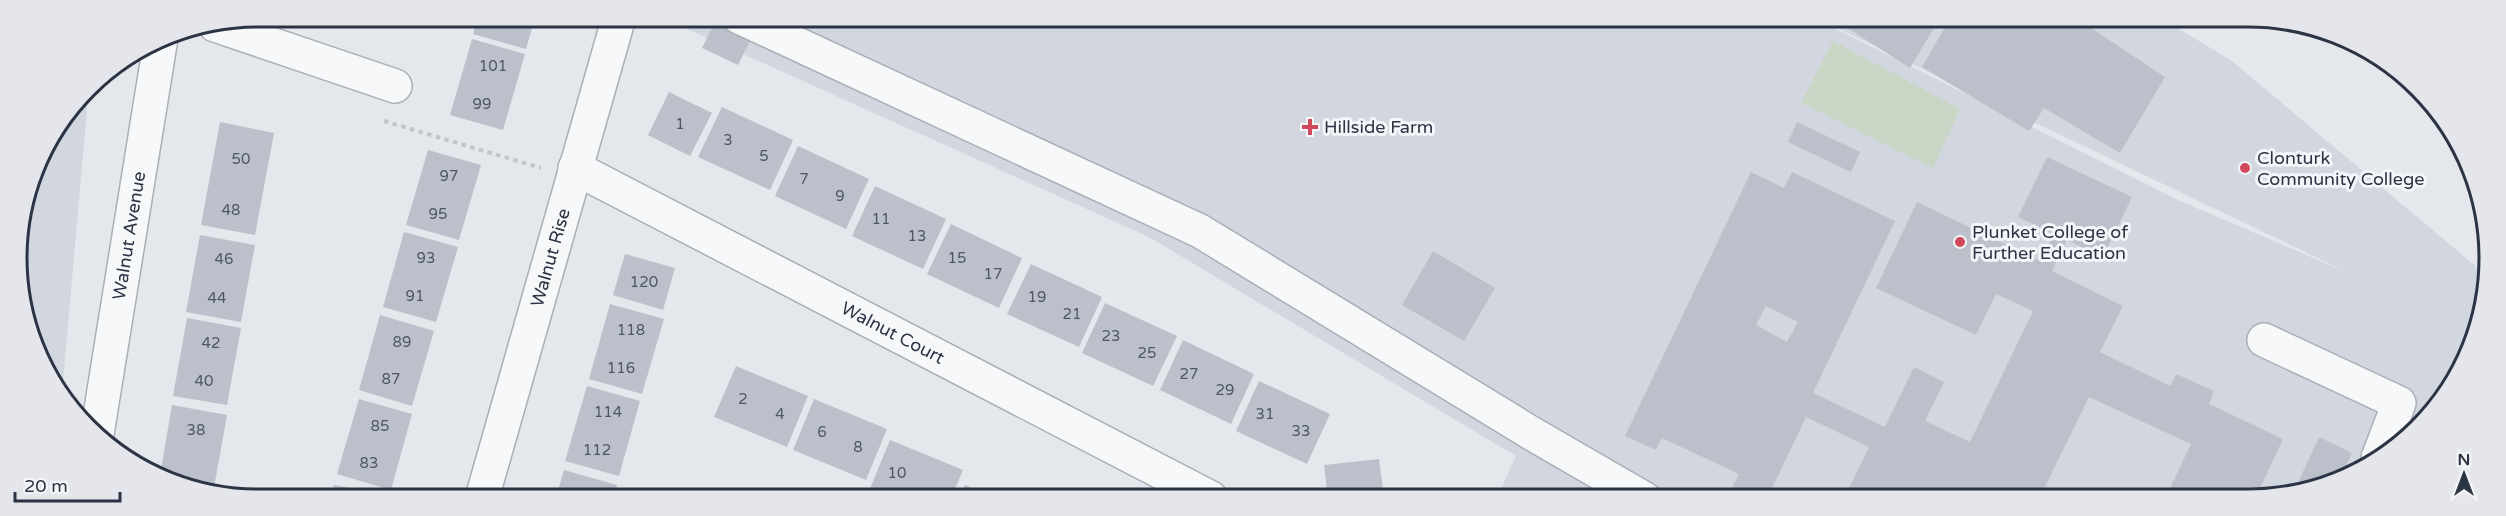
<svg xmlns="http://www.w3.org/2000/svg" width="2506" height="516" viewBox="0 0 2506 516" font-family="'Varela Round',sans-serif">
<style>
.built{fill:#d2d6de;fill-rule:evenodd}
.green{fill:#c9d6c5}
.building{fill:#bbc0ca;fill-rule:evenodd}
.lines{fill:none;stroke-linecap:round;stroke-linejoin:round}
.minor-casing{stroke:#a9aeb7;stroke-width:36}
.path{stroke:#c2c5cb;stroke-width:4;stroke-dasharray:4.5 4.5;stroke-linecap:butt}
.minor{stroke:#f7f8fa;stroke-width:33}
.poi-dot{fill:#d1495b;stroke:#f4f6f9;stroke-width:2}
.labels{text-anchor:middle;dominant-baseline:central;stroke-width:6;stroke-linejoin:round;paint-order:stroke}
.number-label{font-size:15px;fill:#4f5766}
.poi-label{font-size:18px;fill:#2b3445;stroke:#f4f6f9;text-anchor:start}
.street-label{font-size:18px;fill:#2b3445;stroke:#f4f6f9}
.rim{fill:none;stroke:#2b3445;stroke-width:3}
</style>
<rect width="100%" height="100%" fill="#e4e7ec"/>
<path class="built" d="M661 17 2161 18 2232 61 2486 275 2487 289 2465 365 2419 429 2355 475 2264 499 1497 498 1516 456 1149 237ZM1830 26 1831 25 2351 274 2180 201Z
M89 86 62 393 29 335 17 243 35 165Z"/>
<path class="green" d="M1833 41 1960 109 1933 168 1801 103Z"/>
<path class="building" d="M478 17H535L526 49 473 34Z
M1832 18H1940L1910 68Z
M1946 18H2076L2165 77 2120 153 2044 108 2029 131 1922 67 1949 20Z
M716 20 752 37 738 65 702 48Z
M472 39 525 54 503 130 450 115Z
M669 92 712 113 690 156 648 135Z
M722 107 793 140 770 190 698 157Z
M220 122 274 133 255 235 201 225Z
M1797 122 1860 152 1851 172 1788 142Z
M798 146 869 179 846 229 775 196Z
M428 150 481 165 459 240 406 225Z
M2047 157 2132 197 2103 257 2067 240 2052 271 2123 306 2100 352 2170 386 2176 374 2214 391 2209 404 2283 439 2255 499H2165L2191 444 2089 397 2039 499H1844L1869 447 1806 417 1767 499H1727L1739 474 1662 438 1656 450 1625 436 1751 172 1784 188 1792 172 1895 221 1813 393 1885 427 1914 367 1944 382 1925 421 1970 442 2033 311 1996 294 1976 335 1876 288 1917 202 2040 261 2054 234 2018 217ZM1766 306 1798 322 1787 342 1756 325Z
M875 186 946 219 923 269 852 236Z
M951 224 1022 258 999 308 927 274Z
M404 232 458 247 436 322 383 307Z
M200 235 255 245 241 322 186 312Z
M1433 251 1495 288 1464 341 1402 305Z
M625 254 675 268 663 310 613 295Z
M1031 264 1102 297 1079 347 1007 314Z
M1105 303 1177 336 1153 386 1082 353Z
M610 304 664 319 642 394 589 379Z
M380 315 434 331 412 406 359 390Z
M187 318 241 328 227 405 173 396Z
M1183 340 1254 374 1231 424 1160 390Z
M736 366 808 396 787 447 714 417Z
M1259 381 1330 414 1307 464 1236 431Z
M587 386 640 401 619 476 565 461Z
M359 399 412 414 391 490 337 474Z
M814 399 887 429 866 480 793 450Z
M172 405 227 415 213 493 160 475Z
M2319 437 2352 453 2340 479 2294 491Z
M890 440 963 470 951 498H884L869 491Z
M1379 459 1384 498H1328L1324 465Z
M564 470 617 485 613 498H556Z
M334 485 388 495V498H332Z
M965 485 997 498H959Z
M2137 491 2152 499H2133Z"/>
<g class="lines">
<defs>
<g id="minor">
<path d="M739 17 1200 231 1531 433 1645 499"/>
<path d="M215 25 395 86"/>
<path id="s1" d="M575 168 1211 498"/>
<path d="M2264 340 2399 403 2378 458"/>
<path id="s2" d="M97 434 161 38"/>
<path id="s3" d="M482 498 619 17"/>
</g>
</defs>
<use href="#minor" class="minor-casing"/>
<path class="path" d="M384 121 541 168"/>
<use href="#minor" class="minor"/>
</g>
<g class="poi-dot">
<path d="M1307 118h6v6h6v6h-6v6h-6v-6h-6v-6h6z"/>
<circle cx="2245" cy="168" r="6"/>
<circle cx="1960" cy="242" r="6"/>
</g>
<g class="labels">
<g class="number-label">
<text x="493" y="66">101</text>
<text x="482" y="104">99</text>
<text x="680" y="124">1</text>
<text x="728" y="140">3</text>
<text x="764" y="156">5</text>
<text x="241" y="159">50</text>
<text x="449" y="176">97</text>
<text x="804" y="179">7</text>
<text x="840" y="196">9</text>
<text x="231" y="210">48</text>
<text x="438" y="214">95</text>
<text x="881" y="219">11</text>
<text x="917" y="236">13</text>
<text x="426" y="258">93</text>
<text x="957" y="258">15</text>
<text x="224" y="259">46</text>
<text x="993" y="274">17</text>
<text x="644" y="282">120</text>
<text x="415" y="296">91</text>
<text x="1037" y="297">19</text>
<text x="217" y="298">44</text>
<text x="1072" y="314">21</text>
<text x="631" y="330">118</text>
<text x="1111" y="336">23</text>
<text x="402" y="342">89</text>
<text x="211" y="343">42</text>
<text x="1147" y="353">25</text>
<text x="621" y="368">116</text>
<text x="1189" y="374">27</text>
<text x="391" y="379">87</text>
<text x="204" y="381">40</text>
<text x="1225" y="390">29</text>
<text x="743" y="399">2</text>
<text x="608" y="412">114</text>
<text x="780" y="414">4</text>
<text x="1265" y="414">31</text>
<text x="380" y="426">85</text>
<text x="196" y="430">38</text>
<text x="1301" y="431">33</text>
<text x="822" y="432">6</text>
<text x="858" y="447">8</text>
<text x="597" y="450">112</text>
<text x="369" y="463">83</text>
<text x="897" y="473">10</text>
</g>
<g class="poi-label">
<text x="1324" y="127">Hillside Farm</text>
<text x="2257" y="158">Clonturk<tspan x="2257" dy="21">Community College</tspan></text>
<text x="1972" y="232">Plunket College of<tspan x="1972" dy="21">Further Education</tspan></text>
</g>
<g class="street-label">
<text stroke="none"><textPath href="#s2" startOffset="201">Walnut Avenue</textPath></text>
<text stroke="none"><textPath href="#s3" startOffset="250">Walnut Rise</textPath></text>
<text stroke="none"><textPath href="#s1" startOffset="358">Walnut Court</textPath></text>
</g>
</g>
<path d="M0 0H2506V516H0ZM258 27H2248A231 231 0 0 1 2479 258V258A231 231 0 0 1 2248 489H258A231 231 0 0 1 27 258V258A231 231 0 0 1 258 27Z" fill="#e4e6eb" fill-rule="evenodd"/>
<path class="rim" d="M258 27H2248A231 231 0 0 1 2479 258V258A231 231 0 0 1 2248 489H258A231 231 0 0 1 27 258V258A231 231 0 0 1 258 27Z"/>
<g transform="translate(2464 474)" stroke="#f4f6f9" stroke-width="4.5" paint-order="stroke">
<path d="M0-4.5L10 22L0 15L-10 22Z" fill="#2b3445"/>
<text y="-9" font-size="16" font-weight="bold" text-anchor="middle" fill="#2b3445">N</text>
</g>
<path d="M15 492v9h105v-9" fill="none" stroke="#2b3445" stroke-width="3"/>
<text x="24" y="492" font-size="18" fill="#2b3445" stroke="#f4f6f9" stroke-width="4.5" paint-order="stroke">20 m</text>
</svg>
